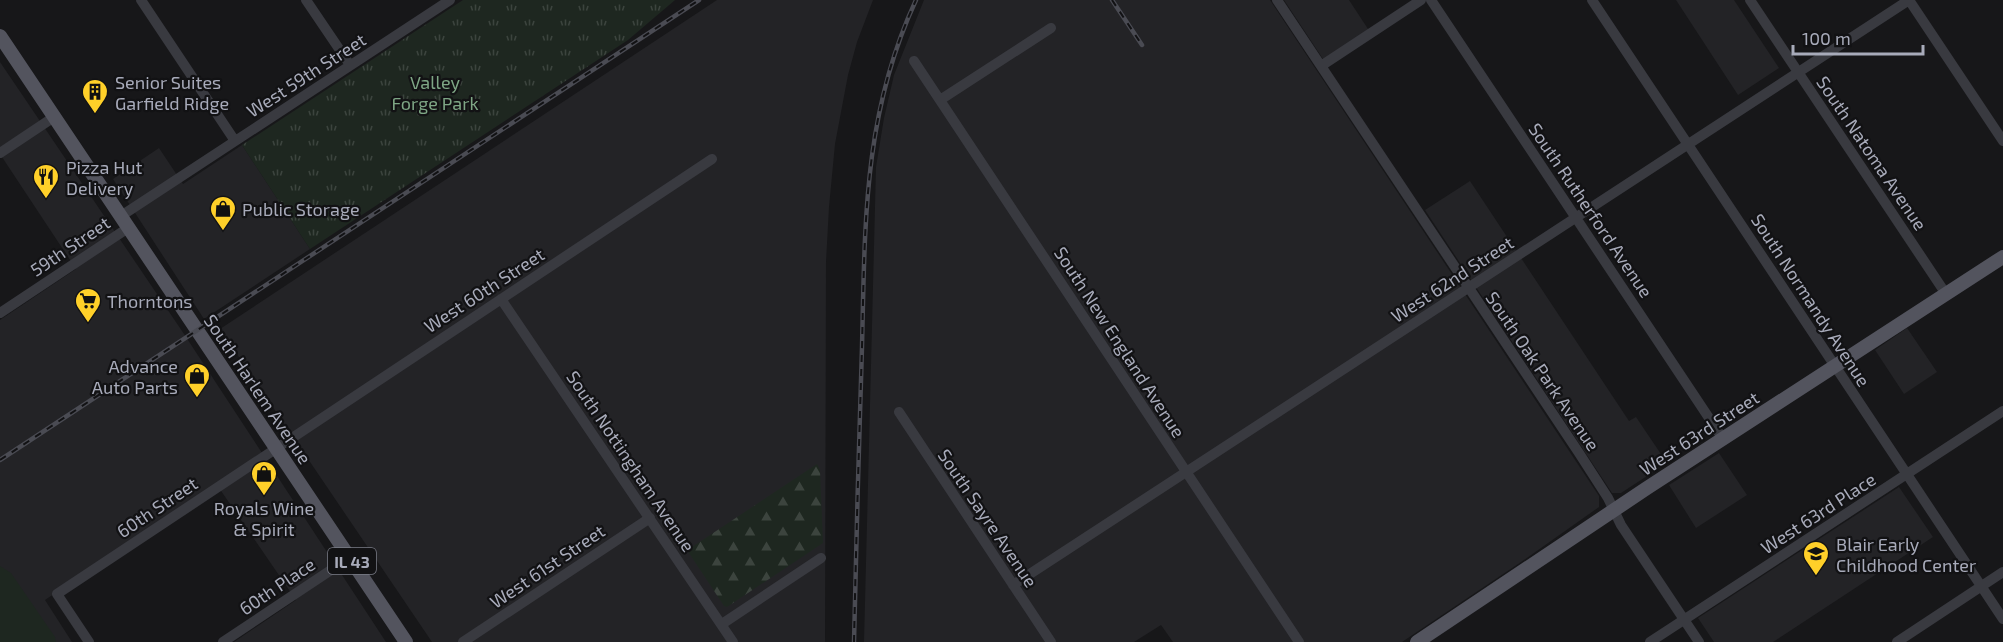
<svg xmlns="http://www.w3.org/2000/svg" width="2003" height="642" viewBox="0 0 2003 642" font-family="'Exo 2',sans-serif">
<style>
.built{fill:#232326}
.grass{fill:#1e2720}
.forest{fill:url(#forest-firs)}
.park{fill:url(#park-tufts)}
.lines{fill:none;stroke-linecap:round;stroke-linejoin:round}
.minor{stroke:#393a40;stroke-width:10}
.major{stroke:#53545e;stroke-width:14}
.rail-casing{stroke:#4a4b53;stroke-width:4.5}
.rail{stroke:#121214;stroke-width:2;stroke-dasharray:7;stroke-linecap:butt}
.labels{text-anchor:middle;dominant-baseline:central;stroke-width:4.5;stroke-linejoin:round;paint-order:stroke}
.shield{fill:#121214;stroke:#7b7d88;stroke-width:1.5}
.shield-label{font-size:16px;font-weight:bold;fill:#a8abba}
.street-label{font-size:18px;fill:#a8abba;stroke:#121214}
.poi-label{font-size:18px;fill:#a8abba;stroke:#121214;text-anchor:start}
.park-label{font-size:18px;fill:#7ea685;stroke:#121214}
</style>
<defs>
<pattern id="forest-firs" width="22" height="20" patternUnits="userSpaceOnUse" patternTransform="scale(1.5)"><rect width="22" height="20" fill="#1e2720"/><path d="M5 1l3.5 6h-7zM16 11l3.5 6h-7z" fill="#3c443e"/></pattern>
<pattern id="park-tufts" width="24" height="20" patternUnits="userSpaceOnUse" patternTransform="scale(1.5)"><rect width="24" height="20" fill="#1e2720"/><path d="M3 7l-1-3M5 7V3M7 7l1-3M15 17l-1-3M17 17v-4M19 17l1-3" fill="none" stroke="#3c443e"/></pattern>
</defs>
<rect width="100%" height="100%" fill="#171719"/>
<path class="built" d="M717 0H873L857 42 848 75 835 144 829 207 826 262 825 642H432L220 329Z
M924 0H1270L1599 496V507L1521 562 1402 642H1173L1161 625 1134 642H864L876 167 884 118 894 75Z
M1284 0H1349L1370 32 1325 62Z
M1676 0H1734L1779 68 1738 95Z
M0 62 182 331 386 642H234L296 600 217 485 45 600 72 642H0V320L76 269 0 154Z
M242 145 310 249 204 319 113 179 159 148 183 184Z
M1470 181 1629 421 1636 417 1667 463 1621 493H1612L1425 210Z
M1907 328 1937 372 1904 394 1875 350Z
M1719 453 1747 495 1696 528 1669 485Z
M1899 487 1933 537 1773 642H1714L1698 618Z"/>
<path class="grass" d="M0 566 11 573 55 637 56 642H0Z"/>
<path class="forest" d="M817 464 820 470 823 543 727 607 724 606 689 553 692 547Z"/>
<path class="park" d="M463 0H675L628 40 310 249 242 145Z"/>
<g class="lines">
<path class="minor" d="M141 0 235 141
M306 0 350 65
M1277 0 1579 453 1608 498 1621 525 1699 642
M1431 0 1723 439
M1592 0 2003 619
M1750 0 1946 294
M1909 0 2003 141
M914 61 1299 642
M1321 66 1421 0
M940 100 1051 28
M0 153 54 117
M121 216 450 0
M501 299 733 642
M0 313 128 228
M899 412 1051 642
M1013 585 1909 0
M722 624 821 558
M89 642 57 594 712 159
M223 642 349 558
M463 642 650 518
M1650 642 2003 411
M1897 642 2003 572"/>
<path class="major" d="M0 36 406 642
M1417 642 1647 488 2003 257"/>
<defs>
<path id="rail" d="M1112 0 1142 45
M0 460 699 0
M854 642C856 544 859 445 862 347 865 224 863 114 916 0"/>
</defs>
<use href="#rail" class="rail-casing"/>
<use href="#rail" class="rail"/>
</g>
<defs>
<symbol id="building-pin" viewBox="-11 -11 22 30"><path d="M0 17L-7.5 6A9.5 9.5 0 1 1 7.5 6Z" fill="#ffd029" stroke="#121214"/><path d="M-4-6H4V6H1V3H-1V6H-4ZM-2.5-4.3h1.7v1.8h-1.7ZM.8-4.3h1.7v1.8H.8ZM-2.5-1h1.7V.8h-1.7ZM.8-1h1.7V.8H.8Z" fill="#111"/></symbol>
<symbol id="restaurant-pin" viewBox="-11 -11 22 30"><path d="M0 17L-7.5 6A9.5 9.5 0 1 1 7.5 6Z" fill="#ffd029" stroke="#121214"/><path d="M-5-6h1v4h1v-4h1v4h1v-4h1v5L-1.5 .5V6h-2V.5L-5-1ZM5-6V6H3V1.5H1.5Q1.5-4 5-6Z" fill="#111"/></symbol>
<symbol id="shop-pin" viewBox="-11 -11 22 30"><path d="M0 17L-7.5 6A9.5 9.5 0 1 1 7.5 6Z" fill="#ffd029" stroke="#121214"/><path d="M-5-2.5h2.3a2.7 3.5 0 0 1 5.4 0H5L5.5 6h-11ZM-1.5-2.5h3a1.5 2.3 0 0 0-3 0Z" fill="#111"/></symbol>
<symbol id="supermarket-pin" viewBox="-11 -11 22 30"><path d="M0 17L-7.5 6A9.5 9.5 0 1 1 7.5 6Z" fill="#ffd029" stroke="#121214"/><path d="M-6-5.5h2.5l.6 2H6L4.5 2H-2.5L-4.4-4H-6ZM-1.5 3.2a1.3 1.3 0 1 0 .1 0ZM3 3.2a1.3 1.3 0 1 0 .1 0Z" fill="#111"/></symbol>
<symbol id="school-pin" viewBox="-11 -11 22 30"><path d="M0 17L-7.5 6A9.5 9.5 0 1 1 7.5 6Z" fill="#ffd029" stroke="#121214"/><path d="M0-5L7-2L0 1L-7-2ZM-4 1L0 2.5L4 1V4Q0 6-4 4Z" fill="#111"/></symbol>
</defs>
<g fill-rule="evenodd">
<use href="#building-pin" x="80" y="77" width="30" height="40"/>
<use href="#restaurant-pin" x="31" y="162" width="30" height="40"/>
<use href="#shop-pin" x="208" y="194" width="30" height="40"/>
<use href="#supermarket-pin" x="73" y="286" width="30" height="40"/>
<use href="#shop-pin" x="182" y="361" width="30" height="40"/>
<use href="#shop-pin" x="249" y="459" width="30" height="40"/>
<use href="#school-pin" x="1801" y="539" width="30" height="40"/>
</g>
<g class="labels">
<rect class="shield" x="328" y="548" width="48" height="26" rx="4.5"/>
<g class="shield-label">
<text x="352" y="561">IL 43</text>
</g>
<g class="street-label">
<text transform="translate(306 75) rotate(-33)">West 59th Street</text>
<text transform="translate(1872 153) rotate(56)">South Natoma Avenue</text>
<text transform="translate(1591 210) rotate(56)">South Rutherford Avenue</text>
<text transform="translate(70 246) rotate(-34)">59th Street</text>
<text transform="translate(1452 279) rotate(-33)">West 62nd Street</text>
<text transform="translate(484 290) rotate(-33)">West 60th Street</text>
<text transform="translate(1811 300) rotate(57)">South Normandy Avenue</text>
<text transform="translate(1120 342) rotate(57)">South New England Avenue</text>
<text transform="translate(1543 371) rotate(56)">South Oak Park Avenue</text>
<text transform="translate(258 389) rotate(56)">South Harlem Avenue</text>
<text transform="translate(1699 433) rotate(-33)">West 63rd Street</text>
<text transform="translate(631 461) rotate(56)">South Nottingham Avenue</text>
<text transform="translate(157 507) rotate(-34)">60th Street</text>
<text transform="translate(1818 513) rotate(-33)">West 63rd Place</text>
<text transform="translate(988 518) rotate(56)">South Sayre Avenue</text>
<text transform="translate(547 566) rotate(-34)">West 61st Street</text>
<text transform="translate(277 586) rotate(-34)">60th Place</text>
</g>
<g class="poi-label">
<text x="115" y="82">Senior Suites<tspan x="115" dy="21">Garfield Ridge</tspan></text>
<text x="66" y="167">Pizza Hut<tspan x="66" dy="21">Delivery</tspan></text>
<text x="242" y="209">Public Storage</text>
<text x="107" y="301">Thorntons</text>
<text x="178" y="366" text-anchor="end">Advance<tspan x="178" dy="21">Auto Parts</tspan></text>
<text x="264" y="508" text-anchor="middle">Royals Wine<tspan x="264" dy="21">&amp; Spirit</tspan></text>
<text x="1836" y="544">Blair Early<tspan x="1836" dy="21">Childhood Center</tspan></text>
</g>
<g class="park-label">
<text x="435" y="82">Valley<tspan x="435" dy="21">Forge Park</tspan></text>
</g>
</g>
<path d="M1793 45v9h130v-9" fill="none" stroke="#a8abba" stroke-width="3"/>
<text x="1802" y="45" font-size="18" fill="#a8abba" stroke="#121214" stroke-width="4.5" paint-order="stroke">100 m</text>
</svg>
